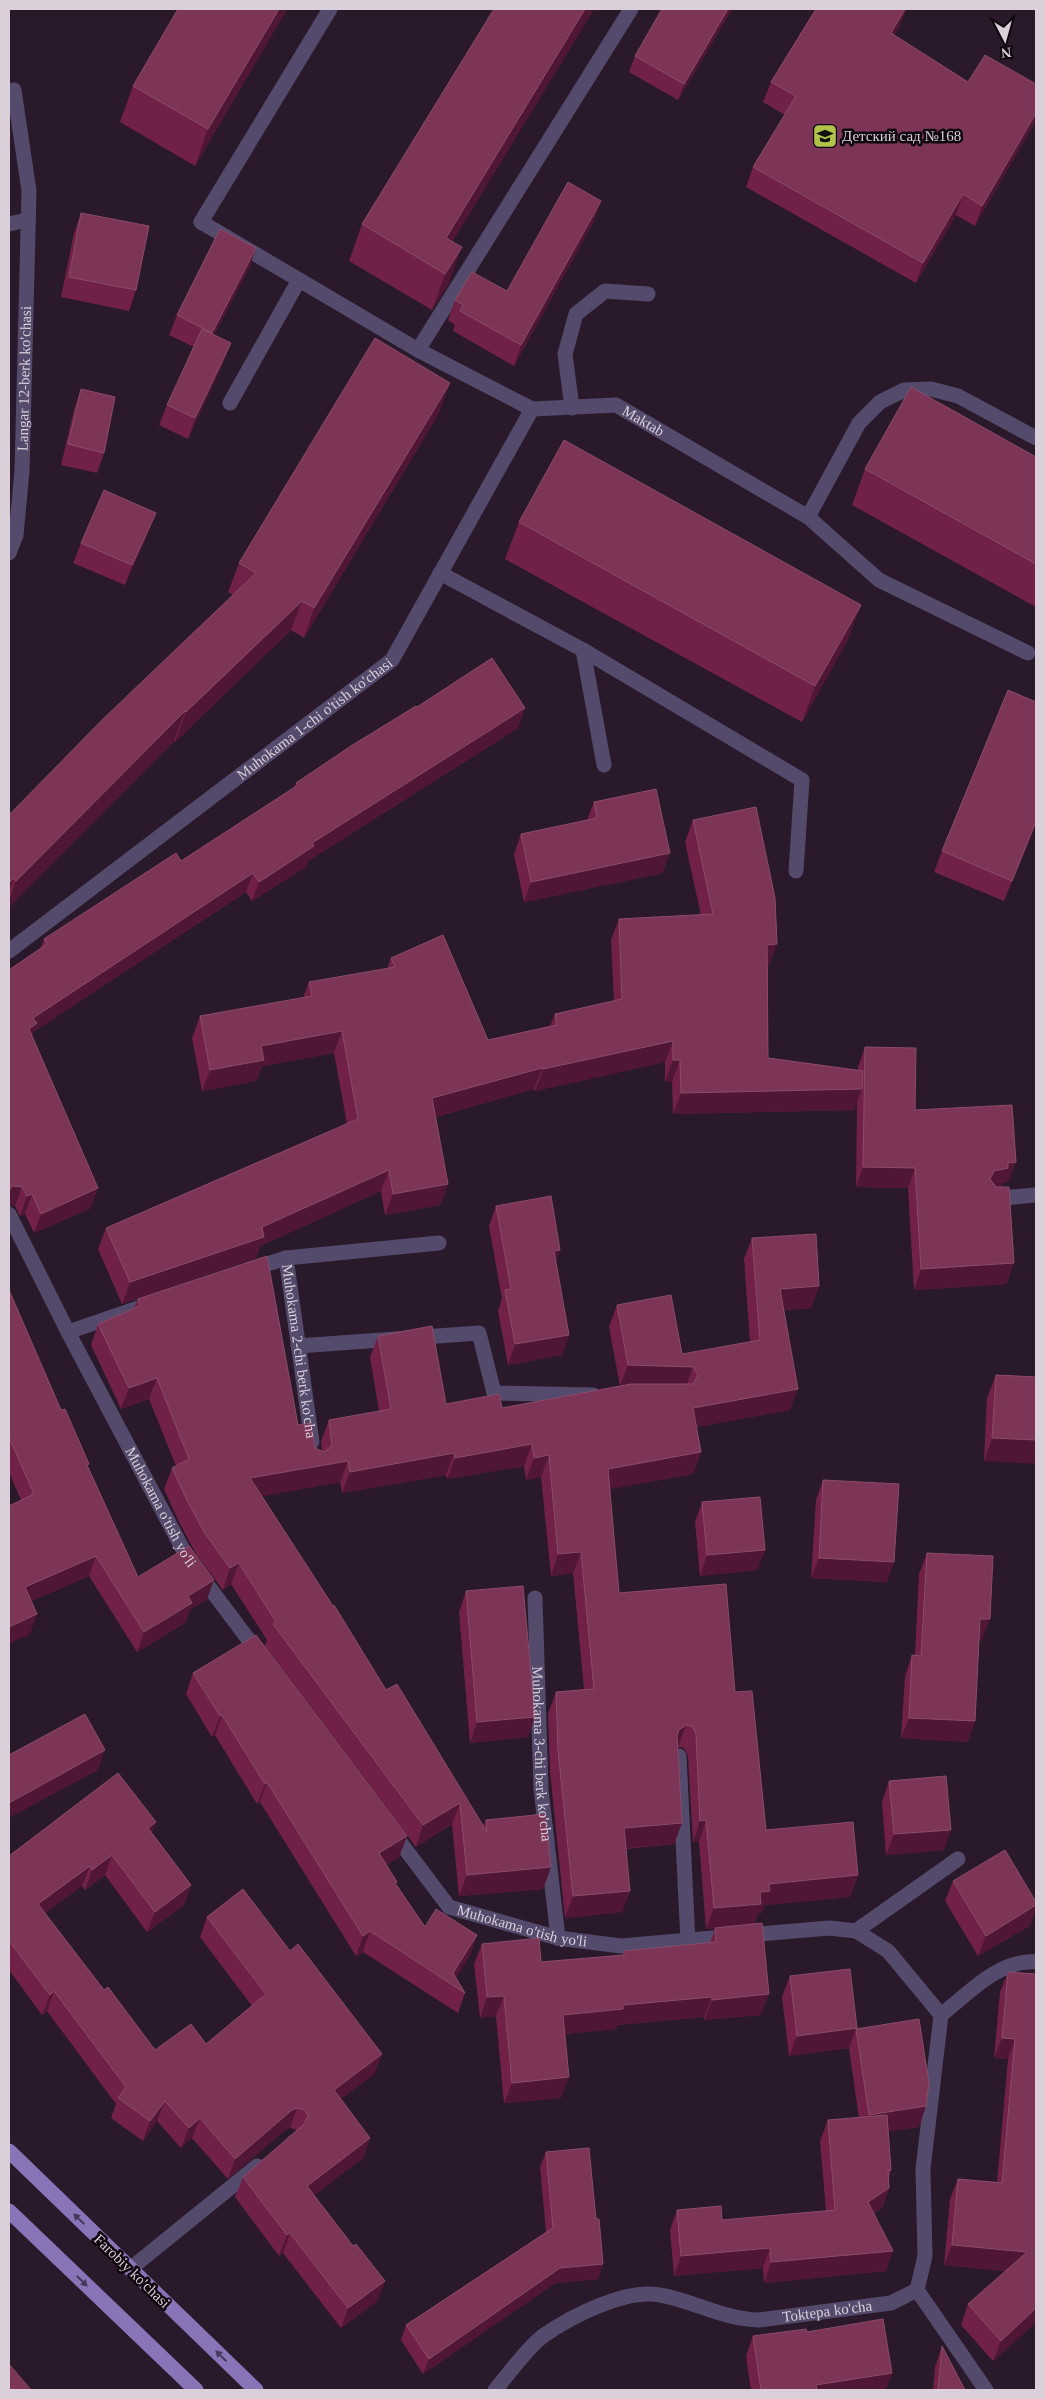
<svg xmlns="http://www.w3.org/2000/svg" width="1045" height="2399" viewBox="0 0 1045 2399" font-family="Georgia,serif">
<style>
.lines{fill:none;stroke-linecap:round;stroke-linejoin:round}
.lane{stroke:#544b6c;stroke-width:15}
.street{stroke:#544b6c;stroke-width:15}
.primary{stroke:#8974b8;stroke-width:15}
.wall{fill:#712147}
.shaded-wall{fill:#501635}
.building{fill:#7c3457;stroke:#8b4c6b}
.oneway{fill:#45385a}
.labels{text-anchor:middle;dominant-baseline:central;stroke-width:5;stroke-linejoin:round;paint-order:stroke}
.poi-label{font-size:15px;fill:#dbcfda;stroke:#0e070e;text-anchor:start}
.street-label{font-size:15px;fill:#dbcfda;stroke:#0e070e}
</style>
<rect width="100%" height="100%" fill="#2a192a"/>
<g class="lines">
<g class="lane">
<path d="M201 222 330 9"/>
<path d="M418 350 631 9"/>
<path d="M230 403 299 280"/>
<path d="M572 408 565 354 576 314 605 291 648 294"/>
<path d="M808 517 879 580 1028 653"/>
<path d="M440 573 583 650 604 765"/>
<path d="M583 650 802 780 796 871"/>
<path d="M992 1199 1036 1195"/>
<path id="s1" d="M286 1258 312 1442"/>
<path d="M249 1270 286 1258 439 1243"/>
<path d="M68 1332 144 1306"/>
<path d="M298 1346 479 1333 494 1393 593 1395"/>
<path id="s2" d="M535 1598 541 1789 558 1938"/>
<path d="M679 1756 688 1942"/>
<path d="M856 1931 958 1859"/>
<path d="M130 2269 257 2166"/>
<path d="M917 2290 986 2390"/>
</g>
<g class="street">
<path id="s3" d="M201 222 418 350 532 409 616 405 808 517 859 423 880 402 904 390 931 389 958 396 1036 438"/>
<path d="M9 224 27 220"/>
<path id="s4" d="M9 553 16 535 22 471 29 191 14 90"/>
<path id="s5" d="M9 951 392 660 532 409"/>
<path id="s6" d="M9 1214 68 1332 188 1559 260 1655"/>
<path id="s7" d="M391 1830 449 1907 558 1938 621 1946 829 1928 856 1931 888 1951 941 2015C968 1994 999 1959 1036 1962"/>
<path id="s8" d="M495 2390C509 2374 526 2349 543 2336 570 2317 626 2288 660 2295 694 2301 723 2319 759 2320L891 2303 917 2290 925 2256 923 2169 941 2015"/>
</g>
<path class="primary" d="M9 2151 256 2390
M9 2211 196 2390"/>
</g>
<path class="wall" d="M178 9H287L195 166 120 122 133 86Z
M594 9 452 242 449 283 432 310 349 261 362 224Z
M662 9H732L678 100 629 72 635 56Z
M816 9H906L899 27 894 35 968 82 1036 84 975 226 956 215 916 283 746 187 753 167 785 115 763 102 771 82Z
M601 201 594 221 514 366 453 331 455 325 448 320 455 300 507 291Z
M81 213 136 290 129 311 61 297 74 233Z
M256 248 249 268 214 335 223 363 188 439 159 425 167 405 194 347 169 335 177 315Z
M81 389 104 453 97 473 61 465 74 410Z
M439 413 304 638 291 630 175 742 174 741 9 907V815L233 595 228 592 239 563Z
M1036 457V607L852 505 865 469Z
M519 522 861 605 847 641 802 722 505 559Z
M148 533 125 585 73 563 81 543Z
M1036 702V824L1004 901 934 872 942 851Z
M417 707 518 728 308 861 307 866 252 901 246 892 33 1032 32 1036 91 1208 34 1233 25 1214 20 1216 15 1206H10L9 1208V970L40 949 44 939 181 861 294 788 296 783Z
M594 802 663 873 524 902 514 854 521 834 587 820Z
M693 820 769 966H768V1058L858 1070V1067L865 1047 915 1110 1016 1162 1008 1182 1003 1183 1001 1187 1007 1284 914 1290 908 1188 856 1187 857 1101 854 1110 673 1114 672 1082H665V1062L535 1091 534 1089 436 1117 448 1184 440 1205 385 1215 381 1191 260 1246 256 1258 122 1304 98 1249 106 1228 347 1124 334 1053 262 1066 256 1081 202 1091 192 1038 200 1016 303 998 309 982 387 969 391 958 488 1040 550 1026 555 1014 614 1001 611 940 619 919 701 915 685 842Z
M496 1206 556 1262 569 1335 562 1355 508 1365 498 1311 502 1299 489 1226Z
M752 1238 819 1286 811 1308 784 1310 790 1410 696 1427 701 1452 693 1474 609 1489 619 1593 735 1692 766 1830 858 1875 850 1897 765 1905 762 1913H758L754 1924 761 2015 704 2020V2017L617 2025 616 2029 564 2034 561 2098 504 2103 496 2016 480 2018 474 1964 482 1944 541 1962 622 1955 624 1951 710 1943 715 1928 706 1929 699 1842H693L688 1756 684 1748 678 1747 682 1823 674 1844 626 1849 630 1891 622 1912 565 1918 550 1771 548 1714 556 1692 584 1689 573 1573 551 1576 541 1477 526 1480 524 1466 447 1479 446 1475 342 1493 340 1482 262 1496 386 1690 483 1826 486 1820 551 1867 543 1889 459 1896 452 1824 416 1847 265 1646 267 1640 231 1584 223 1590 196 1554 179 1522 164 1489 172 1468 176 1466 149 1399 121 1409 91 1345 98 1324 134 1308 138 1299 298 1425 315 1448 322 1451 321 1441 329 1420 379 1411 370 1357 378 1336 446 1404 502 1408 620 1386 609 1327 617 1305 682 1354 750 1342 744 1259Z
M9 1290 61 1410 88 1467 138 1577 207 1599 190 1610 185 1623 137 1652 89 1576 31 1601 30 1634 21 1500 9 1472Z
M996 1375 1036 1377 984 1461 987 1398Z
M823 1480 887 1582 811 1578 816 1500Z
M702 1502 765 1550 757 1570 700 1576 695 1522Z
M927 1553 982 1640H979L968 1742 901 1738 905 1676 912 1655H915L919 1574Z
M466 1591 528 1737 470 1743 459 1612Z
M193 1673 407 1836 399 1857 386 1865 396 1884 425 1927 477 1935 470 1955 456 1977 465 1993 458 2013 363 1952 356 1956 260 1802 257 1804 215 1735 212 1737 186 1694Z
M889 1781 944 1850 886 1855 882 1802Z
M152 1833 191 1885 184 1905 147 1932 105 1875 85 1890 82 1886 45 1913 104 1990 155 2050 206 2044 252 2006 200 1937 207 1917 290 1951 382 2054 374 2074 341 2099 370 2138 363 2158 314 2195 353 2246 385 2281 377 2301 341 2328 283 2253 279 2256 235 2197 243 2177 297 2130 290 2128 285 2130 228 2179 192 2138 181 2148 157 2121 143 2141 111 2118 116 2104 47 2011 42 2015 9 1970V1856Z
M953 1881 1031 1925 978 1956 945 1901Z
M1008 1972 1036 1974V2322L993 2361 961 2325 968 2304 1006 2271 944 2265 950 2199 958 2179 997 2182 1008 2059 994 2058 1000 1992Z
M790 1976 857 2028 926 2106 919 2127 888 2131 891 2170 889 2178V2188L882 2208 874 2213 886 2271 764 2283 763 2268 674 2276 670 2230 677 2210 722 2220 826 2211 820 2141 828 2120 859 2118 849 2048 789 2056 782 1997Z
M546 2152 596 2219 603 2264 598 2279 555 2283 423 2374 401 2340 406 2325 546 2232 540 2167Z
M807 2332 892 2373 885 2390H751L746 2356 753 2336Z
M942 2346 965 2390H933L935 2367Z"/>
<path class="shaded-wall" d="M279 9H287L195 166 208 129Z
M585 9H594L436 269 446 238Z
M728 9H732L678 100 684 84Z
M905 9 899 27 883 54 891 33Z
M1036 113V121L975 226 982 206Z
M963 194 956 215 916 283 923 263Z
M601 201 594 221 514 366 521 345Z
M462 247 449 283 432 310 445 274Z
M256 248 249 268 205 353 212 333Z
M231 343 223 363 188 439 195 418Z
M450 383 439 413 304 638 314 608Z
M156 513 148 533 125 585 132 565Z
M302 601 291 630 175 742 186 712Z
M861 605 847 641 802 722 815 686Z
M525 708 518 728 308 861 307 866 252 901 259 882 312 843Z
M185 711 174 741 9 907V901L16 881Z
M1036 821V824L1004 901Z
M670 853 663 873 524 902 531 882Z
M253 873 246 892 33 1032 29 1043 21 1048 33 1018Z
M14 878 9 892V883Z
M777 944 769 966H760L767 945Z
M342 1031 334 1053 262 1066 256 1081 202 1091 210 1070 261 1046Z
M673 1041 665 1062 535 1091 543 1069Z
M673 1060H680L672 1082H665Z
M542 1068 534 1089 425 1120 432 1098Z
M862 1089 854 1110 673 1114 681 1093Z
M1016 1162 1008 1182 1003 1183 1001 1189 987 1191 990 1179 994 1171 1008 1163Z
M863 1167 915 1168 908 1188 856 1187Z
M389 1170 381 1191 260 1246 256 1258 122 1304 130 1282 262 1227Z
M448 1184 440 1205 385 1215 393 1194Z
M12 1186 22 1187 15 1206H10L9 1208V1191Z
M98 1188 91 1208 34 1233 41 1214Z
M32 1194 25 1214 20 1216 27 1196Z
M560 1250 553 1271 554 1251Z
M1014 1263 1007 1284 914 1290 921 1269Z
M819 1286 811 1308 772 1311 780 1289Z
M569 1335 562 1355 508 1365 515 1344Z
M628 1365 693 1367 685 1389 620 1386Z
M157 1378 149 1399 121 1409 129 1388Z
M798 1389 790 1410 685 1429 693 1408Z
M992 1438 1036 1440V1464L984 1461Z
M532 1444 524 1466 447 1479 455 1458Z
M701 1452 693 1474 600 1491 608 1469Z
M454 1453 446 1475 342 1493 350 1472Z
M549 1455 541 1477 526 1480 534 1458Z
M348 1461 340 1482 243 1500 250 1478Z
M765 1550 757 1570 700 1576 707 1555Z
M581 1552 573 1573 551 1576 558 1554Z
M96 1556 89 1576 18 1607 25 1587Z
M819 1558 894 1562 887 1582 811 1578Z
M239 1563 231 1584 223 1590 230 1568Z
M214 1580 207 1599 190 1610 185 1623 137 1652 144 1632 188 1596Z
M37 1614 30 1634 9 1644V1627Z
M980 1619H990L982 1640 973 1639Z
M222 1715 215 1735 212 1737 220 1716Z
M535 1717 528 1737 470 1743 477 1722Z
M909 1718 975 1721 968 1742 901 1738Z
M686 1725 678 1747 671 1751 679 1730Z
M105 1750 98 1770 9 1818V1803Z
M267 1782 260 1802 257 1804 265 1784Z
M460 1803 452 1824 416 1847 423 1825Z
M706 1820 699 1842H693L700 1821Z
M156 1822 148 1842V1828Z
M682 1823 674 1844 616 1849 624 1828Z
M951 1830 944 1850 886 1855 894 1834Z
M407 1836 399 1857 371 1874 379 1853Z
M112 1855 105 1875 85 1890 92 1870Z
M90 1866 82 1886 30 1924 38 1904Z
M551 1867 543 1889 459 1896 467 1875Z
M858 1875 850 1897 765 1905 762 1913H758L753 1925 706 1929 714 1908 760 1892 769 1884Z
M191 1885 184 1905 147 1932 155 1912Z
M630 1891 622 1912 565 1918 573 1896Z
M1036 1905V1909L1031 1925 978 1956 986 1936Z
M370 1931 363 1952 356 1956 363 1936Z
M477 1935 470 1955 452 1984 453 1973Z
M54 1991 47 2011 42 2015 50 1995Z
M769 1994 761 2015 704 2020 712 2000Z
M504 1996 496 2016 480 2018 487 1997Z
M712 1997 704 2017 617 2025 616 2029 555 2035 563 2015 623 2005Z
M857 2028 856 2029 849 2048 789 2056 797 2036Z
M1002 2038 1015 2039 1008 2059 994 2058Z
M382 2054 374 2074 327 2110 334 2090Z
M569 2077 561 2098 504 2103 512 2083Z
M165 2101 157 2121 143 2141 150 2121Z
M926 2106 919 2127 862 2135 869 2115Z
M297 2108 290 2128 285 2130 228 2179 235 2159 292 2110Z
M200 2118 192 2138 181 2148 189 2128Z
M370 2138 363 2158 300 2206 307 2186Z
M889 2188 882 2208 861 2222 868 2202Z
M290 2233 283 2253 279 2256 287 2235Z
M952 2245 1027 2252 1020 2272 944 2265Z
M770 2248 763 2268 674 2276 681 2256Z
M893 2251 886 2271 764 2283 771 2262Z
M603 2264 598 2279 555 2283 423 2374 429 2359 560 2268Z
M385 2281 377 2301 341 2328 348 2308Z
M1036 2308V2322L993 2361 1001 2341Z
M892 2373 885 2390H814L816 2385Z"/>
<path class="building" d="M178 9H279L208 129 133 86Z
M494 9H585L446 238 462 247 445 274 362 224Z
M662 9H728L684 84 635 56Z
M816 9H905L891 33 968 82 985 55 1036 84V113L982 206 963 194 923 263 753 167 796 96 771 82Z
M568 182 601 201 521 345 460 311 463 305 455 300 472 272 507 291Z
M81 213 149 226 136 290 69 277Z
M220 229 256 248 212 333 177 315Z
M202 329 231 343 195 418 167 405Z
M375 338 450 383 314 608 302 601 186 712 185 711 16 881 14 878 9 883V815L102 720 256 573 239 563Z
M911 387 1036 457V564L865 469Z
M81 389 115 397 104 453 68 444Z
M564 440 861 605 815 686 519 522Z
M104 490 156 513 132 565 81 543Z
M492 658 525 708 312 843 314 846 259 882 253 873 33 1018 37 1023 29 1029 98 1188 41 1214 32 1194 27 1196 22 1187 12 1186 9 1191V1140H10L9 1138V970L47 944 44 939 176 853 181 861 298 785 296 783 351 746 416 706 417 707Z
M1008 690 1036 702V821L1012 881 942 851Z
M656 789 670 853 531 882 521 834 597 818 594 802Z
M756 807 775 898 777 944 767 945 768 1058 863 1071 862 1089 681 1093 680 1060H673V1041L543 1069 542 1068 432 1098 448 1184 393 1194 389 1170 262 1227 264 1237 130 1282 106 1228 358 1119 342 1031 261 1046 264 1060 210 1070 200 1016 312 996 309 982 395 967 391 958 443 935 488 1040 557 1025 555 1014 622 999 619 919 713 914 693 820Z
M865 1047 916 1048 915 1110 1012 1105 1016 1162 1008 1163V1168L994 1171 990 1179 996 1187H1009L1014 1263 921 1269 915 1168 863 1167Z
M551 1196 560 1250 554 1251 569 1335 515 1344 505 1290 511 1289 496 1206Z
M816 1234 819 1286 780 1289 798 1389 693 1408 701 1452 608 1469 619 1593 726 1584 735 1692 752 1691 766 1830 853 1822 858 1875 769 1884 770 1891 760 1892 761 1904 714 1908 706 1820 700 1821 696 1734 692 1726 686 1725 679 1730 677 1735 682 1823 624 1828 630 1891 573 1896 558 1750 556 1692 594 1689 581 1552 558 1554 549 1455 534 1458 532 1444 455 1458 454 1453 350 1472 348 1461 250 1478 333 1606 334 1605 386 1690 397 1684 487 1832 486 1820 545 1814 551 1867 467 1875 460 1803 423 1825 273 1624 276 1622 239 1563 230 1568 204 1532 187 1500 172 1468 189 1459 157 1378 129 1388 98 1324 140 1306 138 1299 267 1256 298 1425 311 1423 315 1448 324 1452 332 1446 329 1420 391 1409 378 1336 432 1326 446 1404 499 1394 502 1408 631 1384H693L698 1375 693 1367 628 1365 617 1305 671 1295 682 1354 760 1340 752 1238Z
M9 1290 61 1410 65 1409 89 1464 87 1465 138 1577 189 1546 214 1580 188 1596 192 1603 144 1632 96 1556 25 1587 37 1614 9 1627V1506L34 1494 9 1437Z
M996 1375 1036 1377V1440L992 1438Z
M823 1480 899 1484 894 1562 819 1558Z
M760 1497 765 1550 707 1555 702 1502Z
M927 1553 993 1556 990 1619H980L975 1721 909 1718 912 1655 921 1656Z
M523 1586 535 1717 477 1722 466 1591Z
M256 1635 407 1836 379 1853 397 1882 395 1883 425 1927 436 1909 477 1935 453 1973 465 1993 370 1931 363 1936 267 1782 265 1784 222 1715 220 1716 193 1673Z
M85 1714 105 1750 9 1803V1755Z
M118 1773 156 1822 148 1828 191 1885 155 1912 112 1855 92 1870 90 1866 38 1904 104 1990 108 1987 155 2050 191 2024 206 2044 266 1994 207 1917 243 1889 290 1951 298 1944 382 2054 334 2090 370 2138 307 2186 353 2246 356 2244 385 2281 348 2308 290 2233 287 2235 243 2177 304 2124 308 2116 305 2110 297 2108 292 2110 235 2159 200 2118 189 2128 165 2101 150 2121 118 2098 126 2087 54 1991 50 1995 9 1941V1856Z
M946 1776 951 1830 894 1834 889 1781Z
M1005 1850 1036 1902V1905L986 1936 953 1881Z
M762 1923 769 1994 712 2000V1997L623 2005V2009L563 2015 569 2077 512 2083 504 1996 487 1997 482 1944 539 1938 541 1962 624 1955V1951L716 1942 715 1928Z
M850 1969 857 2028 797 2036 790 1976Z
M1008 1972 1036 1974V2308L1001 2341 968 2304 1027 2252 952 2245 958 2179 1002 2183 1015 2039 1002 2038Z
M919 2019 929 2083 926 2106 869 2115 856 2029Z
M887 2115 891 2170 888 2171 889 2188 868 2202 893 2251 771 2262 770 2248 681 2256 677 2210 721 2206 722 2220 835 2210 828 2120Z
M589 2148 596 2219H599L603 2264 560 2268 429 2359 406 2325 553 2228 546 2152Z
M883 2319 892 2373 816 2385 817 2390H761L753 2336 806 2329 807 2332Z
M942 2346 965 2390H938Z
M9 2364 31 2390H9Z"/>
<defs><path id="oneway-solid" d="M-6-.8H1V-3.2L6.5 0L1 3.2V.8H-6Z" transform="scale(1.25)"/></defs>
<g class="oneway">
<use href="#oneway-solid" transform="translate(79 2219) rotate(-136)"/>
<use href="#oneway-solid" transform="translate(82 2281) rotate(44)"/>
<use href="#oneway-solid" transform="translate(221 2356) rotate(-136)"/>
</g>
<defs>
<symbol id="school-square" viewBox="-11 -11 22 22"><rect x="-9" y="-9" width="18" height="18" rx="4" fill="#b2c34c" stroke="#0e070e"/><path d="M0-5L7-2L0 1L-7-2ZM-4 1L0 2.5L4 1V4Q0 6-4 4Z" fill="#111"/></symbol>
</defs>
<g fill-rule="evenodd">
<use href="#school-square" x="811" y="122" width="28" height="28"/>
</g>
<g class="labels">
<g class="poi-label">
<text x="842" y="136">Детский сад №168</text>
</g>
<g class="street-label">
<text stroke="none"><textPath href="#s4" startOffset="176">Langar 12-berk ko'chasi</textPath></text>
<text stroke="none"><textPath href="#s3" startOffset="496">Maktab</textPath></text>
<text stroke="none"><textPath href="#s5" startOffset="384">Muhokama 1-chi o'tish ko'chasi</textPath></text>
<text stroke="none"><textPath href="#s1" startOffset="94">Muhokama 2-chi berk ko'cha</textPath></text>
<text stroke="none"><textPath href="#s6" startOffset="330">Muhokama o'tish yo'li</textPath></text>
<text stroke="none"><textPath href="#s2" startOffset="156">Muhokama 3-chi berk ko'cha</textPath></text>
<text stroke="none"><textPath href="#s7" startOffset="172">Muhokama o'tish yo'li</textPath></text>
<text transform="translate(132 2271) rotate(44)">Farobiy ko'chasi</text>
<text stroke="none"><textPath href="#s8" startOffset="370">Toktepa ko'cha</textPath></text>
</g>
</g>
<rect width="1045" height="2399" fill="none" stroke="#dbcfda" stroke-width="20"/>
<g transform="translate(1005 40) rotate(174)" stroke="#0e070e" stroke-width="4" paint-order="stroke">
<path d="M0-4L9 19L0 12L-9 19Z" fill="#dbcfda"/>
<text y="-8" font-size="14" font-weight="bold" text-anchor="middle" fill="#dbcfda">N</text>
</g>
</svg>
